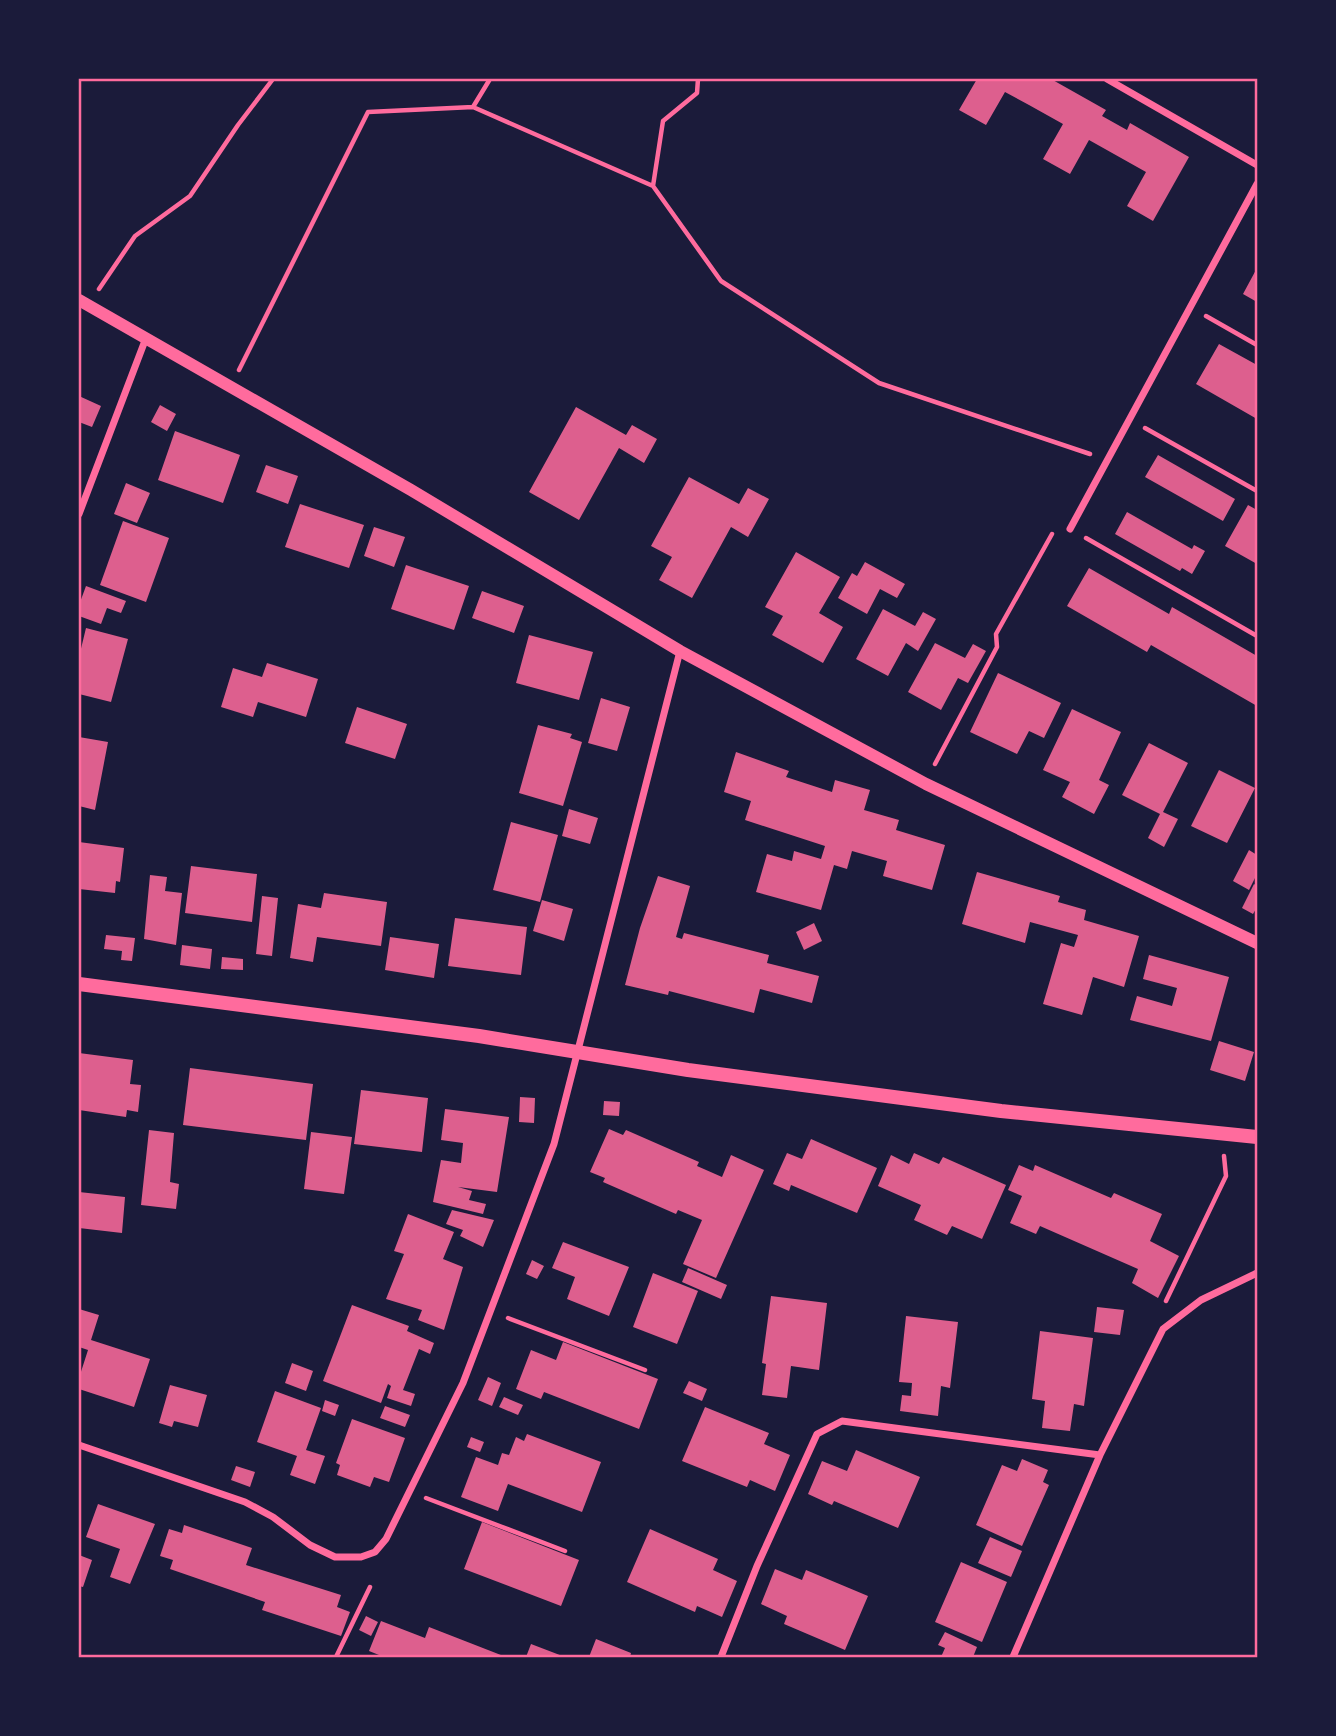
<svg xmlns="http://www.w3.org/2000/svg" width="1336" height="1736" viewBox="0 0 1336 1736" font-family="Signika,sans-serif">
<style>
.building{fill:#dd5f8e}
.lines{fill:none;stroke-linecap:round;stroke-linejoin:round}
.path{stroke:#ff6b9d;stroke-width:4.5}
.minor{stroke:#ff6b9d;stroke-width:7}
.tertiary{stroke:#ff6b9d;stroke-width:12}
.secondary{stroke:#ff6b9d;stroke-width:14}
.neatline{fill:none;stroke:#ff6b9d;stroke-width:2.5}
</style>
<rect width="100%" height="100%" fill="#1b1b3a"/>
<path class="building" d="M977 79H1038L1042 81 1044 79H1051L1106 110 1102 116 1127 130 1130 123 1189 157 1153 221 1127 206 1146 172 1089 140 1070 174 1043 159 1063 124 1029 105 1005 92 986 125 959 110Z
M1257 268V302L1243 294Z
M1219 344 1257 365V419L1196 384Z
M79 396 101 406 92 427 79 422Z
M160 405 176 414 167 431 151 422Z
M576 407 626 435 632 425 657 439 644 463 619 448 579 520 529 492Z
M175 431 240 455 223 503 158 480Z
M1158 455 1235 499 1223 521 1145 477Z
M266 465 298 476 288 504 256 492Z
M689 477 739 504 748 488 769 499 748 537 731 527 692 598 659 580 672 557 651 546Z
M126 483 150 493 137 523 114 514Z
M300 504 364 525 349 568 285 547Z
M1248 505 1257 510V564L1225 546Z
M1127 512 1192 549 1194 545 1205 551 1192 574 1182 568 1180 571 1115 534Z
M123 521 169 538 146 602 100 585Z
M374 527 405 537 394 567 364 556Z
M796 552 840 577 819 613 843 627 823 663 772 635 783 616 765 607Z
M865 562 905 584 897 598 880 589 867 614 838 598 852 573 857 576Z
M406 565 469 586 454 630 391 609Z
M1089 568 1169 614 1172 607 1257 656V706L1151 645 1147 652 1067 606Z
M86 586 126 601 121 613 107 608 101 624 79 616V605Z
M482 591 524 606 514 633 472 618Z
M883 609 915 626 923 612 936 619 918 651 906 643 888 676 856 659Z
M86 628 128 639 111 702 79 694V657Z
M529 635 593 652 579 700 516 683Z
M935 643 965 658 973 644 986 651 968 683 958 678 941 710 908 692Z
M267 663 318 679 306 717 258 702 253 717 221 707 233 668 262 677Z
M998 673 1061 703 1044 738 1029 731 1017 754 970 732Z
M601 698 630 707 617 751 588 743Z
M357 707 407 724 395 759 345 743Z
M1072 709 1121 732 1099 780 1109 785 1094 814 1062 797 1070 782 1043 770Z
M538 725 572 734 570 738 582 742 563 806 519 793Z
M79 737 108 742 95 810 79 806Z
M1149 743 1188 763 1163 812 1178 819 1164 847 1148 838 1160 814 1122 795Z
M736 752 789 771 786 777 832 792 835 780 870 790 864 810 899 820 896 830 945 845 932 890 883 876 887 861 852 851 847 869 834 865 821 910 756 892 767 854 792 861 794 851 821 859 825 846 745 820 751 801 724 792Z
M1219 770 1255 788 1227 843 1191 826Z
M569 809 598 818 590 844 562 836Z
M511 822 558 835 540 902 493 890Z
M79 842 124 848 120 882 116 881 115 893 79 889Z
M1249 850 1257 855V874L1249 890 1233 881Z
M191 866 257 874 252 922 185 913Z
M977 872 1060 896 1058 902 1086 910 1084 920 1139 936 1124 987 1093 977 1082 1015 1043 1004 1061 943 1074 947 1078 935 1030 922 1025 943 962 924Z
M150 875 167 877 165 891 182 893 176 945 144 939Z
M658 876 690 886 676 937 682 939 684 933 769 955 767 963 819 976 812 1003 760 989 754 1013 669 991 668 995 625 985 640 928Z
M1254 884 1257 886V907L1253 914 1242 908Z
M324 893 387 902 381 946 317 937 313 962 290 958 298 904 321 908Z
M262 896 278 898 272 956 256 954Z
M542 900 573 909 564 941 533 931Z
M455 918 527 927 521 975 448 966Z
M814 923 822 941 804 950 796 932Z
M106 935 135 938 132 961 121 960 122 951 104 949Z
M390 937 439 944 434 978 385 970Z
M182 945 212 949 210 969 180 965Z
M1149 955 1229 977 1211 1041 1130 1020 1137 996 1172 1006 1177 988 1143 979Z
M222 957 243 959V970L221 969Z
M1219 1041 1254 1052 1245 1081 1210 1070Z
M79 1053 133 1060 130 1084 141 1085 138 1112 127 1110 126 1117 79 1110Z
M190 1068 313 1084 306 1140 183 1125Z
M361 1090 428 1098 422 1152 354 1144Z
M520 1097 535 1098 534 1123 519 1122Z
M604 1101 620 1102 619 1116 603 1115Z
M445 1109 509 1117 497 1192 458 1187 472 1191 469 1200 486 1204 483 1214 433 1202 441 1160 461 1163 463 1143 441 1140Z
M609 1129 623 1135 626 1130 699 1162 697 1166 722 1177 731 1155 764 1170 716 1278 683 1264 702 1220 678 1210 676 1214 603 1182 605 1178 590 1172Z
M149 1130 174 1133 170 1182 179 1184 176 1209 141 1205Z
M311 1132 352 1137 344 1194 304 1189Z
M811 1139 877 1168 857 1213 791 1185 789 1191 773 1184 787 1153 802 1159Z
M914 1153 939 1164 943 1157 1006 1185 982 1239 952 1226 947 1235 914 1220 921 1205 878 1186 891 1155 909 1164Z
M1019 1165 1033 1171 1035 1165 1111 1198 1114 1193 1162 1214 1150 1241 1179 1256 1158 1298 1132 1283 1138 1269 1040 1226 1036 1234 1010 1223 1022 1196 1008 1190Z
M79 1192 125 1197 122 1233 79 1228Z
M452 1210 494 1220 483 1247 460 1236 463 1230 446 1224Z
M408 1214 454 1232 443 1259 463 1267 444 1330 418 1320 422 1310 386 1299 404 1254 394 1251Z
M563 1242 629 1267 609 1316 567 1299 575 1277 552 1268Z
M532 1260 544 1266 537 1279 526 1274Z
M688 1268 727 1285 721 1299 682 1282Z
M653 1273 698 1291 677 1344 633 1327Z
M771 1296 827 1303 819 1370 791 1366 787 1398 762 1395 766 1364 762 1363Z
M352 1305 409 1326 407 1331 434 1343 430 1354 419 1349 403 1390 415 1394 411 1406 387 1398 391 1386 388 1384 381 1403 323 1381Z
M1097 1307 1124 1310 1120 1335 1094 1332Z
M79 1309 99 1315 91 1340 150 1359 134 1407 79 1389V1378L88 1350 79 1347Z
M906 1316 958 1322 950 1388 941 1386 938 1416 900 1411 902 1395 911 1396 912 1383 899 1382Z
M1040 1331 1093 1338 1084 1406 1074 1404 1070 1431 1042 1428 1045 1401 1032 1399Z
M563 1342 658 1379 639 1429 544 1392 541 1399 516 1389 531 1350 556 1360Z
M292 1363 313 1371 306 1391 285 1383Z
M488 1377 501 1383 492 1406 478 1400Z
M689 1381 707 1389 702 1401 683 1393Z
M170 1385 207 1395 198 1427 174 1421 172 1427 159 1423Z
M275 1391 321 1408 306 1450 325 1456 315 1484 290 1475 297 1456 257 1442Z
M504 1397 523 1405 518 1415 499 1407Z
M325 1400 339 1405 335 1416 322 1411Z
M385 1406 410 1415 405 1427 380 1418Z
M705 1407 769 1433 764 1444 790 1455 775 1491 750 1480 747 1487 682 1461Z
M352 1419 405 1438 389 1482 374 1477 370 1487 337 1475 340 1465 336 1463Z
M527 1434 601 1462 582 1512 508 1484 498 1511 461 1497 476 1457 498 1465 502 1453 509 1455 516 1437 524 1441Z
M471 1437 484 1442 480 1452 467 1447Z
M856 1450 920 1477 898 1528 834 1501 832 1505 808 1494 822 1461 847 1471Z
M1022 1459 1048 1470 1043 1482 1049 1485 1022 1546 976 1525 1002 1465 1017 1471Z
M236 1466 255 1472 250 1487 231 1480Z
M98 1504 155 1524 130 1584 110 1577 120 1549 86 1537Z
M482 1522 579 1560 561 1606 464 1569Z
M184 1525 252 1548 246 1565 341 1595 337 1607 350 1612 341 1636 262 1610 265 1602 170 1569 173 1560 160 1556 169 1529 182 1533Z
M650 1529 718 1559 713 1570 737 1581 722 1617 697 1606 695 1612 627 1582Z
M990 1537 1022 1551 1011 1577 978 1563Z
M79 1555 92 1560 83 1587 79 1586Z
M961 1562 1007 1582 982 1642 935 1622Z
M775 1569 802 1580 806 1570 868 1596 845 1650 784 1624 787 1616 761 1604Z
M366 1616 378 1622 371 1636 359 1630Z
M381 1621 425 1638 429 1627 506 1657H384L369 1651Z
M945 1632 977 1647 973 1657H941L945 1648 938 1645Z
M596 1639 631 1653 630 1657H589Z
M531 1644 565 1657H526Z"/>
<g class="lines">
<path class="path" d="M473 107 653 186 721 281 879 383 1090 454
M653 186 663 121 697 93 698 79
M99 289 135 236 190 196 238 125 273 79
M1206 316 1257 345
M239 370 368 112 473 107 490 79
M1145 428 1257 491
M1086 538 1257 636
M935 764 997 647 996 634 1052 534
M1166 1301 1226 1176 1224 1156
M508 1318 645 1370
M426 1498 565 1551
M336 1657 370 1587"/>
<path class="minor" d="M1107 79 1257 165
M79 514 146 338
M1070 529 1257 184
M79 1445 245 1502 273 1517 310 1545 335 1557H361L375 1552 386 1539 463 1383 554 1144 680 651
M721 1657 757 1566 817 1434 842 1421 1100 1455
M1013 1657 1100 1455 1163 1329 1201 1300 1257 1273"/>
<path class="tertiary" d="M79 300 411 490 680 651 926 784 1257 943"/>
<path class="secondary" d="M79 984 479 1036 688 1070 1001 1111 1257 1137"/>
</g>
<rect width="1336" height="1736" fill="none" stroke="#1b1b3a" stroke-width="161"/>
<rect x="80" y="80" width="1176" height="1576" class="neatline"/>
</svg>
